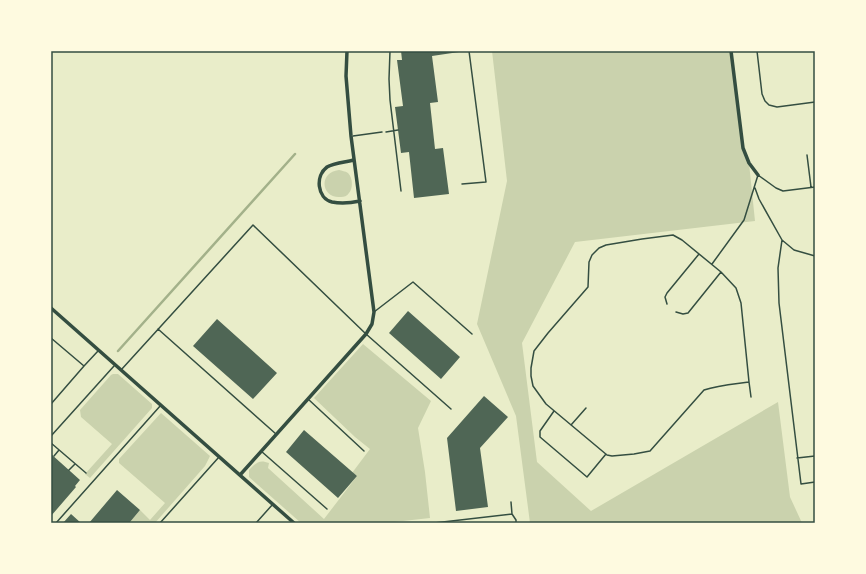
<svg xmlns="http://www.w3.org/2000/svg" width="866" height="574" viewBox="0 0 866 574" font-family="'Sofia Sans Condensed',sans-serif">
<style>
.green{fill:#cad2ad}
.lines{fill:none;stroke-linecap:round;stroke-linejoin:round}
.stream{stroke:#a3b18a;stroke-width:2.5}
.building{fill:#4f6655}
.path{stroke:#344e41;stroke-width:1.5}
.service{stroke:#344e41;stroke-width:1.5}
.minor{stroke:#344e41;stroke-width:3.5}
.neatline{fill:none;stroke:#344e41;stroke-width:1.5}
</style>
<rect width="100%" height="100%" fill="#e9edc9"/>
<path class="green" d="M492 51H731L743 148 749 163 755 221 575 242 522 343 537 462 591 511 778 402 790 497 802 523H530L516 416 477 324 507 181Z
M339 170C342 171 345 171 348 173 353 178 353 188 349 193 347 196 344 197 341 197 322 199 317 173 339 170Z
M363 344 431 401 418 428 425 472 430 518 385 523H301L249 477V470C256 463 259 459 269 463L268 468 324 519 357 476 352 473 370 449 355 437 314 398Z
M113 374H118L152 404V408L90 478 85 474 112 444 81 417 80 410 111 375Z
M161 413 210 456 205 466 155 523H131L130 522 140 510 150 520 165 503 119 463V459Z"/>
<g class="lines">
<path class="stream" d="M118 351 295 154"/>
</g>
<path class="building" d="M401 51H459V52L432 56 438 102 430 103 435 149 443 148 449 194 414 198 409 152 401 153 395 107 403 106 397 60H402Z
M408 311 460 357 441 379 389 333Z
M217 319 277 373 253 399 193 346Z
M484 396 508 417 480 448 488 507 456 511 447 438Z
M304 430 357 476 338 498 286 452Z
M51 454 80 480 75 486 76 487 51 516Z
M117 490 140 510 130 522 131 523H89Z
M71 514 81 523H63Z"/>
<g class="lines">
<path class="path" d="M390 51 389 79 390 100 401 191
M386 132 398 130
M51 443 86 473
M54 456 59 450
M69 470 75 464"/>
<path class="service" d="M757 51 762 94 765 101 769 105 777 107 815 102
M353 136 382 132
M807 155 811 187
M462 184 486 182 469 51
M755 188 759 199 782 240 794 250 815 256
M782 240 778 268 779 303 801 484 815 482
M712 264 744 220 758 175 776 188 783 191 815 187
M667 304 665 297 667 293 699 254
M374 312 413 282 472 334
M676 312 683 314 688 313 721 272
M158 329 276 434
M51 338 84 366 98 351
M121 370 253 225 366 334 451 409
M749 382C734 384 718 385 704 390L650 451 634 454 612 456 607 455 546 404 533 386 531 376V368L534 351 548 333 588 287 589 262 592 255 599 248 606 245 642 239 673 235 682 240 721 272 736 288 741 303 749 382 751 397
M308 399 364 451
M51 404 84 366
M554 411 540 431V437L587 477 606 454
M571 425 586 408
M51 436 114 366
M261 451 327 509
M797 458 815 456
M511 502 512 514 516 520V523
M56 523 161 405
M160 523 219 457
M256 523 273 504
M434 523 512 514"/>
<path class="minor" d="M731 51 743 148 749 163 758 175
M354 160C346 162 333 163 327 167 315 176 317 198 332 202 341 204 351 203 360 201
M51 308 294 523
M240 475 366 334 372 324 374 312 351 136 346 76 347 51"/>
</g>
<rect width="866" height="574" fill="none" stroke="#fefae0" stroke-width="104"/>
<rect x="52" y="52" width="762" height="470" class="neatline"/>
</svg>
